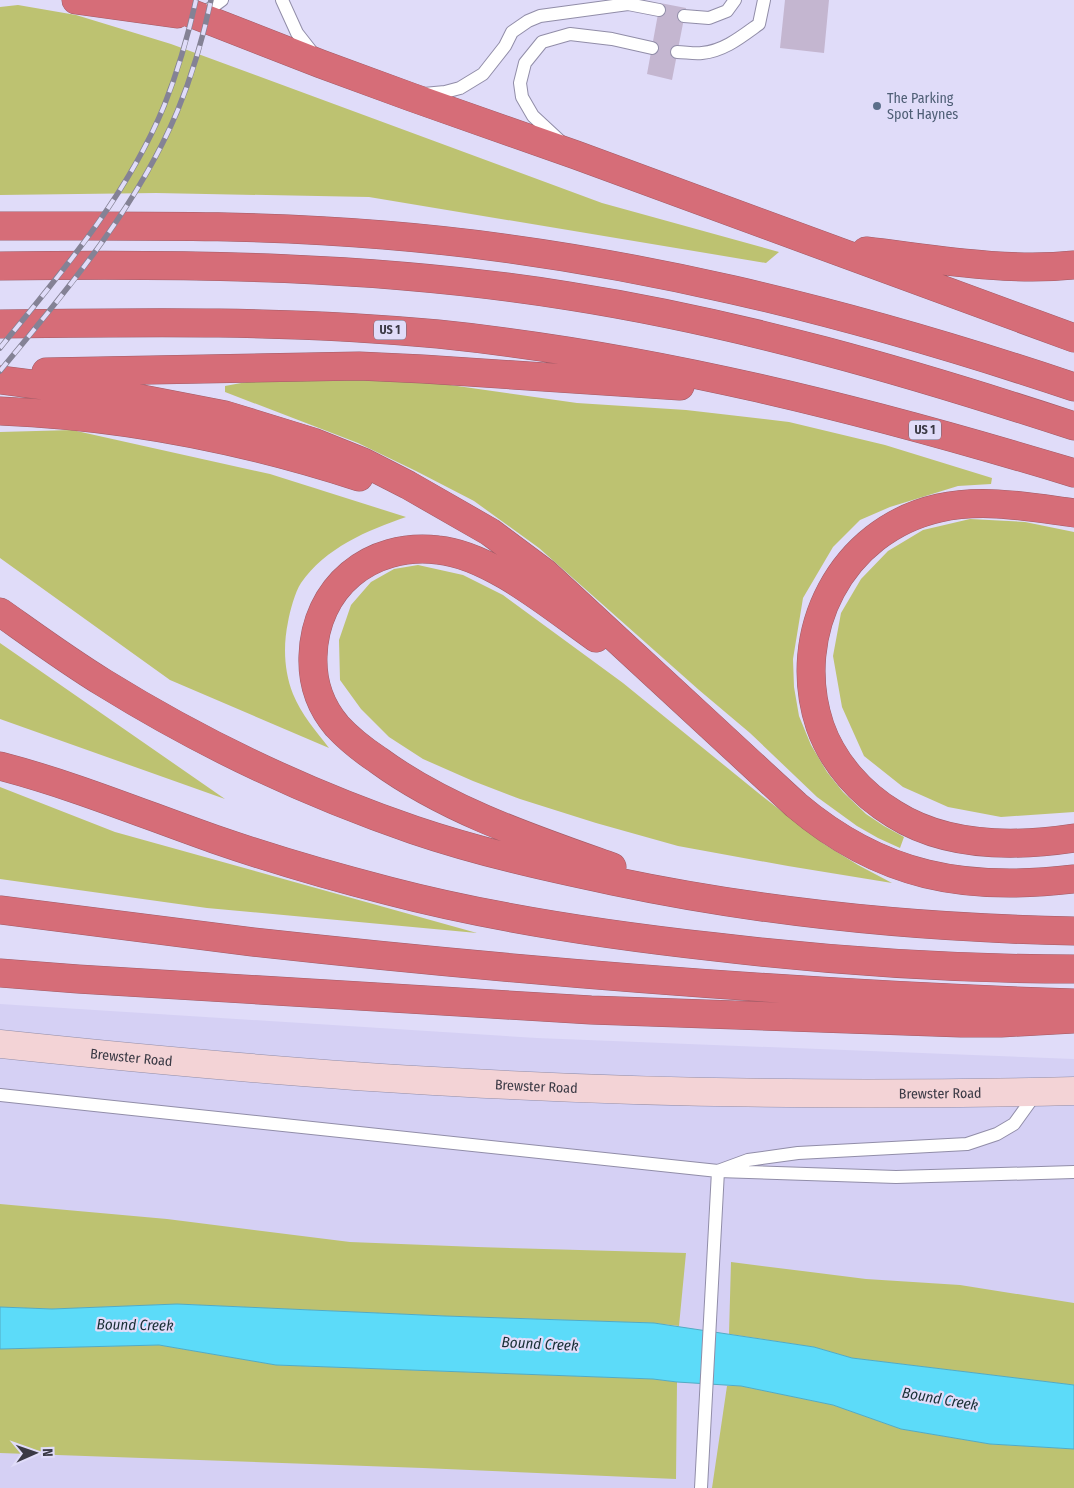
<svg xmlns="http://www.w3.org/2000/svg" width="1074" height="1488" viewBox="0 0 1074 1488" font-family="'Fira Sans Condensed',sans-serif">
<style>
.built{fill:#d5d0f4}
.green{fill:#bdc271}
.water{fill:#5cdbf9;stroke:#52abc3}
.building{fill:#c4b6d0}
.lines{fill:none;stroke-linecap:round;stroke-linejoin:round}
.lane-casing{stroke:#918da8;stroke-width:14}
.secondary-casing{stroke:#918da8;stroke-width:29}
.highway-casing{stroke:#a05b66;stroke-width:29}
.lane{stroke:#fff;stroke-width:12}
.secondary{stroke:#f3d3d6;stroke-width:28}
.highway{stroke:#d66d78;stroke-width:28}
.rail-casing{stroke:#848295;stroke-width:5.5}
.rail{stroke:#e0dcf9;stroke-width:4;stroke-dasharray:11;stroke-linecap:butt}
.service-dot{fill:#5c6f8a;stroke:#e0dcf9;stroke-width:2}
.labels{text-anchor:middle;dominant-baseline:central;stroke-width:4.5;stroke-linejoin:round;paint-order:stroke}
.shield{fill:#e0dcf9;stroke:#6c6b7b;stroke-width:1}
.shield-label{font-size:12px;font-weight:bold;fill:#3b3a45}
.service-label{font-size:14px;fill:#4e5e75;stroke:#e0dcf9;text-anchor:start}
.street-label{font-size:14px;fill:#3b3a45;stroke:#e0dcf9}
.water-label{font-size:15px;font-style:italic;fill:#182e34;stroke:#e0dcf9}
</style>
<rect width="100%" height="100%" fill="#e0dcf9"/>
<path class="built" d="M0 1004 537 1038 1074 1059V1488H0Z"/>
<path class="green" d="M18 5 76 15 171 44 602 203 779 252 766 263 369 197 156 193 0 195V7Z
M387 376 577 403 686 410 789 422 885 445 992 478 991 484 958 486 890 507 860 520 833 547 803 598 793 659 794 687 799 716 811 745 827 772 843 792 866 814 884 826 904 837 900 848 878 838 857 826 817 797 750 733 699 690 539 548 474 501 416 471 358 443 225 392V386L262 379Z
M72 430 270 474 406 517C368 530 325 548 301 583 295 592 290 611 288 622 283 646 284 671 293 694 301 714 316 731 329 748L170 680 0 558V432Z
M970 519 1025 522 1074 532V812L1001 817 948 807 903 787 864 756 842 707 833 656 841 613 861 579 888 551 923 530Z
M418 565 463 575 503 595 623 683 762 796 824 844 858 865 892 883 788 866 678 846 596 823 520 799 473 781 423 759 389 737 361 709 340 680 339 640 351 605 371 582 394 569Z
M0 643 225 799 0 719Z
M0 787 115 832 477 933 207 908 0 879Z
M0 1204 167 1219 350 1242 477 1247 686 1253 679 1326 653 1323 445 1316 177 1304 52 1309 0 1307Z
M731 1262 866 1279 960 1285 1074 1303V1385L852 1358 814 1347 729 1334Z
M159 1345 276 1365 653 1379 677 1382 676 1479 423 1468 0 1453V1349Z
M727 1386H741L833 1405 901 1429 990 1444 1074 1449V1488H712Z"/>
<path class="water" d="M177 1304 445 1316 654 1323 814 1347 852 1358 1074 1385V1449L990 1444 901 1429 833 1405 741 1386 677 1382 653 1379 276 1365 159 1345 0 1349V1307L52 1309Z"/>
<path class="building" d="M785 0H829L824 53 780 48Z
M660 3 686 8 672 80 647 74Z"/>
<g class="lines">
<defs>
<path id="lane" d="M282 0 297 33 315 56
M200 16 222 0
M684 16 709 18 727 11 735 0
M677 52C685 52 694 54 702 53 724 51 741 37 759 24L764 0
M424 94 445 92 460 88 483 74 505 46 512 32 528 21 540 16 628 4 659 10
M561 142 533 116 522 97 520 83 525 63 542 42 570 34 612 39 652 48
M0 1095 718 1171 896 1177 1074 1172
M701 1488 718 1171 748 1160 798 1153 967 1144 997 1134 1014 1124 1037 1092"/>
<g id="secondary">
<path id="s1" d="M0 1044C151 1060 301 1074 452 1082 659 1094 867 1096 1074 1091"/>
</g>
<path id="highway" d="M76 0 177 14
M157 0 321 64 411 97 576 155 1074 338
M0 226C128 226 256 224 384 235 620 254 850 312 1074 387
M866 251C935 259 1005 272 1074 265
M0 266C190 263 381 266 569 296 741 323 909 372 1074 426
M0 324C146 322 292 320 438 334 654 356 866 410 1074 473
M46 372 359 366 423 369 680 386
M0 380 132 397 225 415 313 442 363 462 408 485 490 532 545 573 796 805C881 877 966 892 1074 879
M0 411C123 416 242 439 359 477
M1074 513C1029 507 984 498 939 508 841 530 789 633 820 726 833 763 861 794 894 814 946 847 1015 847 1074 838
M0 612C34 636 68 661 104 683 201 743 306 793 414 830 479 852 546 867 613 881 765 913 919 928 1074 931
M596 638C553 608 491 555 438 550 370 542 315 587 313 656 312 682 320 706 337 726 349 739 363 750 378 760 446 810 533 839 612 867
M0 766C73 785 143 814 214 839 272 859 330 876 389 891 496 919 606 935 716 947 835 961 954 969 1074 969
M0 910C84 920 168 932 253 942 526 972 800 994 1074 1003
M0 973 78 979 591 1010 961 1023H1001L1074 1019"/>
</defs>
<use href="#lane" class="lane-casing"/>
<use href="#secondary" class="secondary-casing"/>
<use href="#highway" class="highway-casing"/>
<use href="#lane" class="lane"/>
<use href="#secondary" class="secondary"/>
<use href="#highway" class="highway"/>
<defs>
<path id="rail" d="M0 348C61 273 127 196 164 106 178 71 188 36 196 0
M0 371C66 291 136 209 177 112 192 76 203 38 211 0"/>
</defs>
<use href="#rail" class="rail-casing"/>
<use href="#rail" class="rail"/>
</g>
<circle class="service-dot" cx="877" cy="106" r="5"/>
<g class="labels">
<g class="shield">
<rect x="374" y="320.5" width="32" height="19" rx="4"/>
<rect x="909" y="420.5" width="32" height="19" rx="4"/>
</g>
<g class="shield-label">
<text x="390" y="330">US 1</text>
<text x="925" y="430">US 1</text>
</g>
<g class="service-label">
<text x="887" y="98">The Parking<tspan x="887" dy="16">Spot Haynes</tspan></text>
</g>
<g class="street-label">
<text stroke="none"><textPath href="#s1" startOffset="132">Brewster Road</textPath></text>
<text stroke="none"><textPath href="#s1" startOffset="538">Brewster Road</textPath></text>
<text stroke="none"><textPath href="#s1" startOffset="942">Brewster Road</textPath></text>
</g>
<g class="water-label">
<text transform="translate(135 1325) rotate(1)">Bound Creek</text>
<text transform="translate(540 1344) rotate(3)">Bound Creek</text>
<text transform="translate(940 1399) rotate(10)">Bound Creek</text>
</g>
</g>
<g transform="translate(35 1453) rotate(88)" stroke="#e0dcf9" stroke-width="4" paint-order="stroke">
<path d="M0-4L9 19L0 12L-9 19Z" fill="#3b3a45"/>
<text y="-8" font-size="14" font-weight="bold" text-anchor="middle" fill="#3b3a45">N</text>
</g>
</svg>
